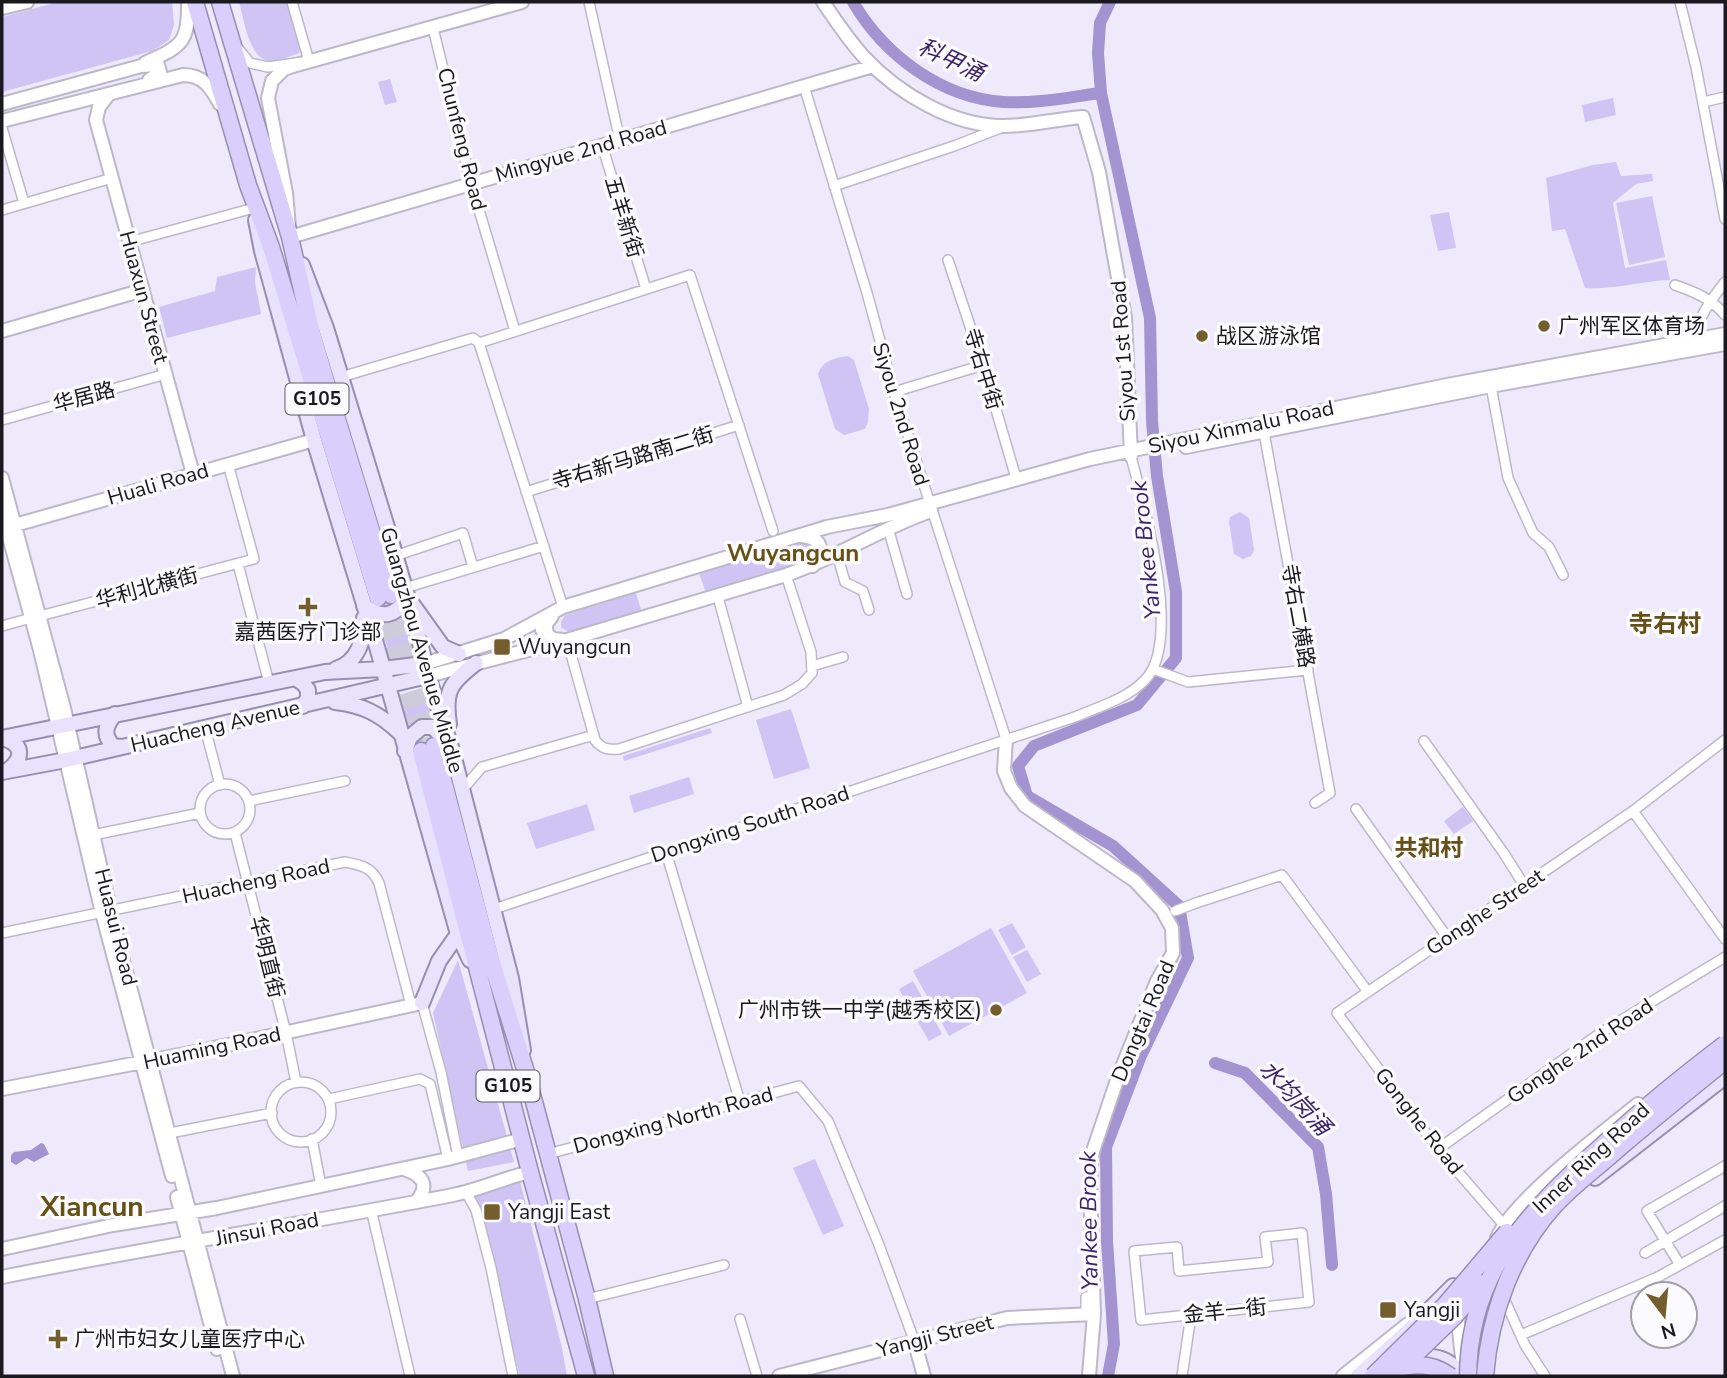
<svg xmlns="http://www.w3.org/2000/svg" width="1727" height="1378" viewBox="0 0 1727 1378" font-family="'Nunito Sans','Noto Sans SC',sans-serif">
<style>
.green{fill:#cfc4f3}
.water{fill:#a393d0}
.lines{fill:none;stroke-linecap:round;stroke-linejoin:round}
.river{stroke:#a393d0;stroke-width:12}
.highway-tunnel{stroke:#cecbdb;stroke-width:16;stroke-dasharray:16 8;stroke-linecap:butt}
.street-casing{stroke:#bcb8c9;stroke-width:12}
.secondary-casing{stroke:#bcb8c9;stroke-width:16}
.primary-casing{stroke:#968faf;stroke-width:18}
.highway-casing{stroke:#968faf;stroke-width:19}
.street{stroke:#fff;stroke-width:9}
.secondary{stroke:#fff;stroke-width:12}
.primary{stroke:#e8e2fd;stroke-width:14}
.highway{stroke:#d9cefc;stroke-width:16}
.street-bridge-casing{stroke:#bcb8c9;stroke-width:12;stroke-linecap:butt}
.highway-bridge-casing{stroke:#968faf;stroke-width:19;stroke-linecap:butt}
.street-bridge{stroke:#fff;stroke-width:9}
.highway-bridge{stroke:#d9cefc;stroke-width:16}
.poi-dot{fill:#745e2e;stroke:#fbfafd;stroke-width:2.5}
.labels{text-anchor:middle;dominant-baseline:central;stroke-width:7;stroke-linejoin:round;paint-order:stroke}
.shield{fill:#fbfafd;stroke:#5e5c62;stroke-width:2}
.shield-label{font-size:19px;font-weight:bold;fill:#1a191f}
.street-label{font-size:21px;fill:#1a191f;stroke:#fbfafd}
.poi-label{font-size:21px;fill:#1a191f;stroke:#fbfafd;text-anchor:start}
.water-label{font-size:23px;font-style:italic;fill:#3d236b;stroke:#fbfafd}
.neighbourhood-label{font-size:23px;font-weight:bold;fill:#675015;stroke:#fbfafd}
.quarter-label{font-size:24px;font-weight:bold;fill:#675015;stroke:#fbfafd}
.district-label{font-size:28px;font-weight:bold;fill:#675015;stroke:#fbfafd}
</style>
<rect width="100%" height="100%" fill="#eeeafc"/>
<path class="green" d="M58 2H172L174 25 169 40 152 51 2 92V17Z
M239 2H290L302 42 299 53C290 56 280 61 272 61 249 62 244 19 239 2Z
M390 79 397 102 385 105 378 82Z
M1613 98 1616 115 1585 122 1582 105Z
M1616 162 1621 176 1652 174 1653 181 1636 184 1613 203 1625 268 1666 260 1670 280C1642 281 1613 290 1585 288L1565 229 1552 231 1546 178 1593 165Z
M1652 196 1665 257 1629 265 1616 203Z
M1449 212 1456 248 1438 251 1430 215Z
M256 267 255 282 261 314 167 338 159 307 215 291 217 277Z
M848 356 854 360 869 409 868 422 865 429 844 435 835 429 818 374C823 360 835 358 848 356Z
M1240 512 1249 518 1254 550 1251 556 1243 559 1234 554 1229 522 1230 517Z
M804 540 815 546 811 559 706 593 699 573Z
M636 593 642 613 571 634 561 627V622L565 615Z
M403 611 414 648 398 655 389 654 379 619Z
M423 692 433 721 412 724 408 729 400 698 408 694Z
M791 709 810 768 774 779 756 720Z
M710 728 712 733 624 761 623 756Z
M689 777 694 794 634 813 629 796Z
M587 804 595 830 536 849 527 823Z
M1463 807 1473 821 1454 834 1444 821Z
M1012 923 1026 947 1012 955 998 930Z
M991 928 1027 993 949 1036 913 971Z
M1027 950 1041 974 1027 982 1013 957Z
M458 960 514 1162 468 1171 433 1013Z
M913 981 927 1006 913 1013 899 989Z
M929 1009 942 1034 929 1041 915 1017Z
M815 1159 844 1226 823 1235 793 1168Z
M519 1177 562 1348 567 1376H520L473 1192Z"/>
<path class="water" d="M41 1143 44 1144 49 1154 34 1162 27 1158 16 1165 11 1162V1155L14 1152 31 1150Z"/>
<g class="lines">
<path class="river" d="M853 2C884 55 941 98 1004 102 1037 104 1069 97 1101 93
M1215 1063 1245 1073 1318 1147 1326 1194 1332 1265
M1108 1376 1114 1344 1107 1241 1106 1147 1140 1058 1188 958 1179 906 1113 846 1027 796 1018 766 1034 746 1137 705 1176 658V592L1157 476 1152 421 1150 318 1101 93 1098 53 1100 23 1110 2"/>
<path class="highway-tunnel" d="M391 597 434 746
M378 601 421 751"/>
<defs>
<path id="street" d="M589 2 620 141
M1680 2 1696 67 1725 219
M433 28 471 183 515 331
M237 47 250 63 268 67 309 61 292 2
M804 86 867 293 894 392 1006 739
M1703 102 1725 97
M2 128 24 203
M602 145 646 289
M834 186 954 146 1003 127
M2 210 112 178
M129 242 254 208
M948 260 983 365 1016 478
M1675 285C1695 292 1712 299 1725 315
M1692 341C1699 317 1710 301 1725 282
M479 343 690 275 773 531
M341 377 473 338 479 343 563 607
M1491 386 1508 478 1533 533 1549 547 1563 575
M894 392 983 365
M2 420 166 374
M1263 427 1330 793 1315 803
M526 492 739 425
M888 528 907 594
M837 554 845 582 863 591 869 610
M395 556 463 533 473 567
M238 564 269 683
M405 588 544 546
M718 597 748 707
M40 616 254 559 228 464
M2 626 31 618
M567 640 595 740C602 749 608 750 619 749L784 695 802 684 812 673 811 652 786 575
M812 666 843 657
M1153 669 1188 682 1308 670
M205 728 220 785
M1424 741 1503 852 1524 885
M200 809a25 25 0 1 1 50 0a25 25 0 1 1-50 0Z
M463 789 482 767 594 735
M249 801 345 781
M1356 809 1447 937
M1633 811 1725 939
M235 833 286 1033 296 1082
M93 835 200 813
M666 852 740 1102
M1196 903 1282 875 1368 992
M494 909 1075 717C1098 707 1127 699 1145 680 1183 641 1144 505 1131 457
M2 933 345 862C361 865 372 867 379 883L411 1005
M422 1003 441 1072 458 1156
M271 1112a30 30 0 1 1 60 0a30 30 0 1 1-60 0Z
M329 1099 420 1079 430 1084 448 1159
M170 1133 272 1113
M312 1139 321 1186
M1438 1149 1602 1032 1725 957
M548 1154 799 1086 828 1121 879 1245 914 1340
M466 1192 476 1210 491 1268 513 1376
M371 1209 410 1376
M1504 1225 1438 1149 1337 1013 1633 811 1725 740
M1302 1233 1309 1302 1141 1320 1134 1251 1177 1247 1179 1271 1268 1262 1265 1237Z
M1645 1253 1725 1206
M1680 1265 1647 1211 1725 1166
M1502 1294 1525 1345 1545 1376
M587 1299 724 1265
M1086 1314V1297
M740 1319 757 1376
M1521 1335 1658 1277 1725 1240
M1182 1376 1191 1315"/>
<path id="secondary" d="M522 2 293 66 284 69 272 81 268 98 286 193 290 237 873 66
M823 2C836 21 849 41 865 58 899 94 953 126 1003 126 1030 126 1056 119 1083 117L1099 172 1125 317 1131 456
M2 8 27 2
M145 63C181 46 189 44 188 2
M109 94 99 107 96 120 193 474
M2 104 141 66 158 65 160 72 149 80
M2 121 183 75C204 75 211 88 220 104
M2 331 143 290
M1186 447 1491 386 1725 344
M2 478 64 708 115 930 233 1376
M2 512 40 650 102 913 172 1176
M8 527 314 440
M802 536C824 539 823 549 813 566
M552 616 542 630 546 628 547 634 553 639 563 640
M424 664 504 639 563 607 583 601 827 527 888 515 1090 459 1447 385 1725 334
M428 676 567 640 786 575C837 558 881 528 931 511
M1006 739 1004 771 1011 788 1025 806 1135 881 1162 910 1172 928 1173 953 1157 981 1118 1077 1092 1154 1090 1184 1094 1314 1089 1376
M2 1089 200 1051 422 1003
M404 1169C422 1175 430 1184 417 1201
M177 1197 217 1349
M1497 1238C1514 1199 1602 1133 1638 1104
M2 1249 113 1225 217 1208 448 1159 522 1139
M2 1277C152 1247 303 1224 453 1195 479 1190 504 1178 530 1172
M1461 1309 1458 1321 1463 1367
M914 1340 924 1376
M779 1376 1007 1318 1094 1314
M1343 1376 1408 1324"/>
<path id="primary" d="M256 220 262 251 314 440 377 647 458 934 470 960
M302 265 326 328 390 537 416 626 428 676 452 750 511 978 523 1050
M413 605 443 647 459 654
M364 606C383 619 394 617 408 598
M336 669C358 662 365 639 364 618
M295 678 303 683 308 690V698L303 706
M335 702C363 705 380 714 400 733
M115 714C106 725 102 734 113 746L122 747
M449 724C444 691 450 683 476 663
M2 738 325 672 383 669 424 664
M2 738C24 744 24 758 7 771
M405 751 410 737 422 727H433L445 740
M2 772 66 760 428 676
M422 1003 439 961 458 934
M1595 1178 1725 1077
M1407 1360C1429 1353 1449 1356 1462 1376
M1476 1364 1489 1315
M1358 1376 1407 1332 1453 1286"/>
<path id="highway" d="M195 2 248 185 271 247 378 598
M220 2 290 237 311 330 331 399 391 595
M434 746 491 960 526 1072 587 1299 605 1376
M421 751 530 1172 586 1376"/>
</defs>
<use href="#street" class="street-casing"/>
<use href="#secondary" class="secondary-casing"/>
<use href="#primary" class="primary-casing"/>
<use href="#highway" class="highway-casing"/>
<use href="#street" class="street"/>
<use href="#secondary" class="secondary"/>
<use href="#primary" class="primary"/>
<use href="#highway" class="highway"/>
<defs>
<path id="street-bridge" d="M1175 911 1196 903"/>
<path id="highway-bridge" d="M1403 1367C1421 1363 1436 1365 1450 1376
M1373 1376 1446 1304 1507 1232
M1393 1376 1454 1317 1483 1283
M1468 1376C1469 1269 1532 1208 1606 1142 1644 1108 1684 1075 1725 1044
M1485 1376C1490 1314 1512 1253 1554 1206 1573 1185 1597 1168 1618 1149 1653 1119 1689 1090 1725 1061"/>
</defs>
<use href="#street-bridge" class="street-bridge-casing"/>
<use href="#highway-bridge" class="highway-bridge-casing"/>
<use href="#street-bridge" class="street-bridge"/>
<use href="#highway-bridge" class="highway-bridge"/>
</g>
<g class="poi-dot">
<circle cx="1544" cy="326" r="7"/>
<circle cx="1202" cy="336" r="7"/>
<path d="M304.5 596.5h7v7h7v7h-7v7h-7v-7h-7v-7h7z"/>
<rect x="493" y="638" width="18" height="18" rx="3.5"/>
<circle cx="996" cy="1010" r="7"/>
<rect x="483" y="1203" width="18" height="18" rx="3.5"/>
<rect x="1379" y="1301" width="18" height="18" rx="3.5"/>
<path d="M54.5 1328.5h7v7h7v7h-7v7h-7v-7h-7v-7h7z"/>
</g>
<g class="labels">
<g class="shield">
<rect x="285.5" y="383.5" width="63" height="31" rx="5"/>
<rect x="476.5" y="1070.5" width="63" height="31" rx="5"/>
</g>
<g class="shield-label">
<text x="317" y="399">G105</text>
<text x="508" y="1086">G105</text>
</g>
<g class="street-label">
<text transform="translate(462 139) rotate(76)">Chunfeng Road</text>
<text transform="translate(581 151) rotate(-16)">Mingyue 2nd Road</text>
<text transform="translate(624 217) rotate(73)">五羊新街</text>
<text transform="translate(144 297) rotate(75)">Huaxun Street</text>
<text transform="translate(1123 351) rotate(-94)">Siyou 1st Road</text>
<text transform="translate(983 369) rotate(73)">寺右中街</text>
<text transform="translate(84 397) rotate(-15)">华居路</text>
<text transform="translate(901 414) rotate(73)">Siyou 2nd Road</text>
<text transform="translate(1241 427) rotate(-12)">Siyou Xinmalu Road</text>
<text transform="translate(633 458) rotate(-17)">寺右新马路南二街</text>
<text transform="translate(158 484) rotate(-16)">Huali Road</text>
<text transform="translate(147 588) rotate(-15)">华利北横街</text>
<text transform="translate(1298 616) rotate(80)">寺右二横路</text>
<text transform="translate(422 650) rotate(74)">Guangzhou Avenue Middle</text>
<text transform="translate(215 726) rotate(-13)">Huacheng Avenue</text>
<text transform="translate(750 824) rotate(-18)">Dongxing South Road</text>
<text transform="translate(256 881) rotate(-12)">Huacheng Road</text>
<text transform="translate(1485 912) rotate(-34)">Gonghe Street</text>
<text transform="translate(116 927) rotate(76)">Huasui Road</text>
<text transform="translate(267 957) rotate(76)">华明直街</text>
<text transform="translate(1143 1021) rotate(-67)">Dongtai Road</text>
<text transform="translate(212 1048) rotate(-12)">Huaming Road</text>
<text transform="translate(1580 1051) rotate(-34)">Gonghe 2nd Road</text>
<text transform="translate(673 1120) rotate(-15)">Dongxing North Road</text>
<text transform="translate(1419 1121) rotate(52)">Gonghe Road</text>
<text transform="translate(1591 1158) rotate(-43)">Inner Ring Road</text>
<text transform="translate(267 1229) rotate(-11)">Jinsui Road</text>
<text transform="translate(1225 1311) rotate(-6)">金羊一街</text>
<text transform="translate(935 1336) rotate(-14)">Yangji Street</text>
</g>
<g class="poi-label">
<text x="1558" y="326">广州军区体育场</text>
<text x="1216" y="336">战区游泳馆</text>
<text x="308" y="632" text-anchor="middle">嘉茜医疗门诊部</text>
<text x="518" y="647">Wuyangcun</text>
<text x="982" y="1010" text-anchor="end">广州市铁一中学(越秀校区)</text>
<text x="508" y="1212">Yangji East</text>
<text x="1404" y="1310">Yangji</text>
<text x="74" y="1339">广州市妇女儿童医疗中心</text>
</g>
<g class="water-label">
<text transform="translate(951 60) rotate(25)">科甲涌</text>
<text transform="translate(1146 550) rotate(-96)">Yankee Brook</text>
<text transform="translate(1295 1098) rotate(47)">水均岗涌</text>
<text transform="translate(1089 1221) rotate(-91)">Yankee Brook</text>
</g>
<g class="neighbourhood-label">
<text x="1429" y="848">共和村</text>
</g>
<g class="quarter-label">
<text x="793" y="553">Wuyangcun</text>
<text x="1665" y="624">寺右村</text>
</g>
<g class="district-label">
<text x="92" y="1207">Xiancun</text>
</g>
</g>
<rect width="1727" height="1378" fill="none" stroke="#1a191f" stroke-width="7"/>
<g transform="translate(1664 1315) rotate(164)"><circle r="33" fill="#fbfafd" stroke="#a1a0a4" stroke-width="2"/>
<path d="M0-5L12 26L0 18L-12 26Z" fill="#745e2e"/>
<text y="-10" font-size="19" font-weight="bold" text-anchor="middle" fill="#1a191f">N</text>
</g>
</svg>
